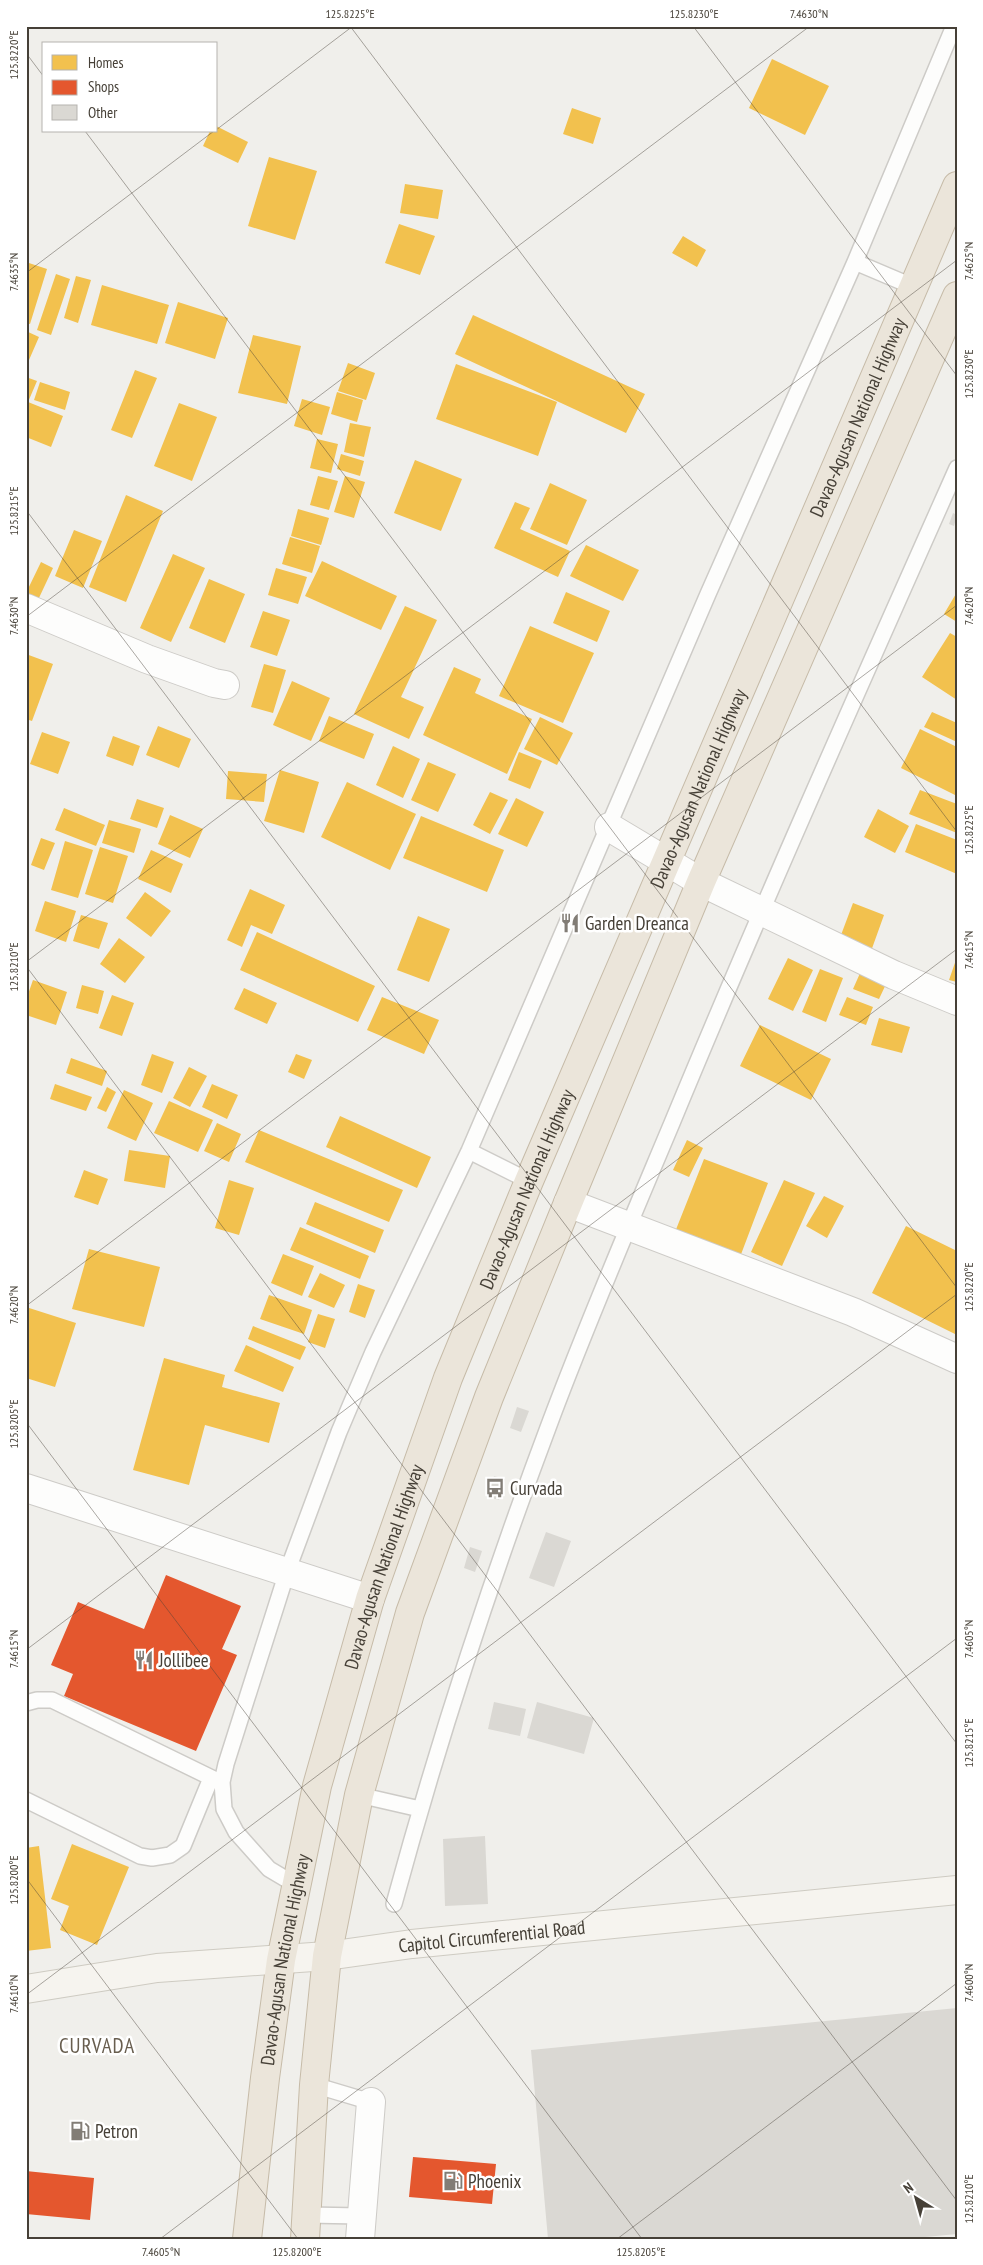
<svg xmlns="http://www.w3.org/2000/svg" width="983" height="2265" viewBox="0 0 983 2265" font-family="'PT Sans Narrow',sans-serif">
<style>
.homes{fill:#f2c14e}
.shops{fill:#e4572e}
.building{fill:#dad8d3}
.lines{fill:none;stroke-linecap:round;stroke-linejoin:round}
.lane-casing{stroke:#cdcbc7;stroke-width:18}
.street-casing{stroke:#cdcbc7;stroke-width:30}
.secondary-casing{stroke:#cecbc2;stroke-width:30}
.highway-casing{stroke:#c6bba8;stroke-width:30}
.lane{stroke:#fdfdfc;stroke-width:15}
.street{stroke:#fdfdfc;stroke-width:28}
.secondary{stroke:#f6f4ef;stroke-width:28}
.highway{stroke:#ebe5da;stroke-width:28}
.ticks{fill:none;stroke:#464037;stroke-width:1;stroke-opacity:0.45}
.labels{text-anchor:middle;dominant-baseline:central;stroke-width:5;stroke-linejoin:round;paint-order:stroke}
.street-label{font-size:19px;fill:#464037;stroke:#fff}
.poi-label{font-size:19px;fill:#464037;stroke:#fff;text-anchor:start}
.quarter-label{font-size:21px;letter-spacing:1px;fill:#685e4f;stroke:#fff}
.neatline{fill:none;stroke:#464037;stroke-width:2}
.ticks-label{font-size:12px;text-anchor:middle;fill:#464037}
</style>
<rect width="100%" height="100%" fill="#f0efeb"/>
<path class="homes" d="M772 59 829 86 805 135 749 108Z
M572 108 601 118 593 144 563 134Z
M216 126 248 142 238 163 203 146 210 131H216Z
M269 157 317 171 295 240 248 226Z
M405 184 443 190 438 219 400 213Z
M399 224 435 236 420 275 385 263Z
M683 236 706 250 697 267 672 253Z
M26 262 47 269 30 324 26 323Z
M56 274 70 279 51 335 37 330Z
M76 276 91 280 78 323 64 318Z
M102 285 169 305 157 344 91 325Z
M178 302 228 318 215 359 165 343Z
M473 315 645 394 626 433 455 354Z
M26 331 39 337 29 360 26 359Z
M253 335 301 346 287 404 238 393Z
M348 363 375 373 366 400 338 391Z
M456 364 557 402 538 456 436 419Z
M135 370 157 378 132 438 111 430Z
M26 377 37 381 28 402 63 416 51 447 26 437Z
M40 382 70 392 65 410 34 400Z
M337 392 363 400 357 422 331 414Z
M302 399 330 407 322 435 294 426Z
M179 403 217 417 192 481 154 466Z
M350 423 371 427 364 457 344 452Z
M317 439 338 444 331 473 310 468Z
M341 454 364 461 360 476 337 469Z
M415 460 462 479 441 531 394 513Z
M318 476 338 481 329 510 310 505Z
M345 476 365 482 354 518 334 512Z
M550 483 587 500 567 545 530 529Z
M126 495 163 511 126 602 89 587Z
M515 502 530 508 520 529 570 551 558 577 494 548Z
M298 509 329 518 321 545 291 536Z
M74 530 102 541 83 588 55 576Z
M290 537 320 546 312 573 282 564Z
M586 545 639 570 623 601 570 576Z
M173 554 205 568 171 642 140 628Z
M322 561 397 596 381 630 305 596Z
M41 562 53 568 38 600 26 593Z
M276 568 307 577 298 604 268 595Z
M209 579 245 594 225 643 189 628Z
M566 592 610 611 597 642 553 623Z
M957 592V622L944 614Z
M405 606 437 620 401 697 424 707 409 739 354 714Z
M263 611 290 620 277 656 250 647Z
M530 626 594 653 563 723 499 696Z
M950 633 957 637V700L922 677Z
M26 654 53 664 32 721 26 719Z
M264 664 286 670 273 713 251 707Z
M454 667 481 679 475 693 532 719 507 774 423 735Z
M292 681 330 698 311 741 273 725Z
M932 712 957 723V742L924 727Z
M329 716 374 734 364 759 319 741Z
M540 717 573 733 557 765 524 749Z
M158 726 191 739 179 768 146 755Z
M920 729 957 747V796L901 768Z
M42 732 70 742 58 774 30 764Z
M113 736 140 746 133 766 106 756Z
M393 746 420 759 403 798 376 785Z
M519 752 542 761 530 789 508 780Z
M428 762 456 774 438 812 411 800Z
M280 770 319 782 304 833 264 821Z
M228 771 267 774 264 802 226 799Z
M347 782 416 814 390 870 321 837Z
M920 790 957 804V833L909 814Z
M490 792 508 800 490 834 473 825Z
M516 798 544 812 527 847 498 834Z
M137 799 164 808 157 828 130 819Z
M64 808 105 825 96 846 55 830Z
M878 809 909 826 895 853 864 837Z
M170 815 203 829 190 858 158 844Z
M421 816 504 850 487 892 403 858Z
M109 820 141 829 134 853 102 843Z
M916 824 957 840V874L905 852Z
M41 838 55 843 44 870 31 865Z
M65 841 93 850 78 898 51 890Z
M100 847 128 856 113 903 85 894Z
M151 850 183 864 171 893 138 879Z
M250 889 285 905 272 934 251 925 242 947 227 940Z
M145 892 171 911 151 937 126 918Z
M45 901 76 911 66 942 35 931Z
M853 903 884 915 870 954 838 943Z
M81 915 108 923 99 949 73 941Z
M418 916 450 929 429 982 397 970Z
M257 932 375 986 358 1022 240 970Z
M119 938 145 957 125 983 100 964Z
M957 957V982L949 980Z
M788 958 813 970 793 1011 768 999Z
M820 969 843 978 826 1022 802 1012Z
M861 971 887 982 879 999 853 989Z
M33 980 67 992 56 1025 26 1015V1000Z
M82 985 104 991 98 1014 76 1008Z
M244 988 277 1003 267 1024 234 1009Z
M112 995 134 1003 122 1036 99 1028Z
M382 997 439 1020 424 1054 367 1030Z
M847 997 873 1007 866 1025 839 1015Z
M879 1018 910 1027 902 1053 871 1045Z
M760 1025 831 1059 811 1100 740 1066Z
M152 1054 174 1062 162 1093 141 1085Z
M296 1054 312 1060 304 1079 288 1072Z
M71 1058 107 1071 102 1086 66 1073Z
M189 1067 207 1076 190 1107 173 1098Z
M55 1084 92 1097 86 1111 50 1099Z
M212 1084 238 1095 227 1119 202 1107Z
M107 1087 116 1092 106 1112 97 1108Z
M124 1090 153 1103 136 1141 107 1128Z
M169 1101 213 1120 198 1152 154 1133Z
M340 1116 431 1157 417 1188 326 1147Z
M217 1123 241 1134 229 1162 204 1151Z
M259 1130 403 1190 389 1222 245 1162Z
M687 1140 703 1148 689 1177 673 1170Z
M129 1150 170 1156 165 1188 124 1181Z
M704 1159 768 1183 740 1257 675 1232Z
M84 1170 108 1179 98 1205 74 1197Z
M229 1180 254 1188 239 1235 215 1228Z
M784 1180 815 1193 782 1266 751 1252Z
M824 1196 844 1206 827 1238 806 1226Z
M315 1202 384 1230 375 1253 306 1224Z
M906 1226 957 1251V1335L872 1293Z
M300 1227 369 1256 360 1279 290 1250Z
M89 1249 160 1267 144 1327 72 1309Z
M283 1254 314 1266 302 1296 271 1283Z
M320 1273 345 1285 334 1308 308 1297Z
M358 1284 375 1290 365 1318 349 1312Z
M269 1295 312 1310 304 1334 260 1319Z
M26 1307 76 1323 55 1387 26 1378Z
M318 1314 335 1319 325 1348 308 1342Z
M253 1326 306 1347 300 1360 248 1339Z
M246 1345 294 1367 283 1392 234 1371Z
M164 1358 225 1375 222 1387 280 1403 269 1443 205 1425 189 1485 133 1470Z
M72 1844 129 1867 97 1945 60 1930 69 1906 51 1899Z
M39 1846 51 1948 26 1951V1848Z"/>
<path class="shops" d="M166 1575 241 1606 222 1649 237 1655 196 1751 64 1696 73 1674 51 1665 78 1602 144 1629Z
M413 2157 496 2164 492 2204 409 2197Z
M26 2171 94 2178 90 2220 26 2214Z"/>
<path class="building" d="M953 513 957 515 954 526 949 524Z
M517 1407 529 1411 521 1432 510 1428Z
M494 1476 505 1479 499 1500 487 1497Z
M546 1532 571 1541 554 1587 529 1578Z
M470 1547 482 1551 475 1572 464 1568Z
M494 1702 526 1709 520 1736 488 1729Z
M537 1702 594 1718 584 1754 527 1738Z
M485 1836 488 1904 445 1906 443 1839Z
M957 2008V2234L904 2239H548L531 2050Z"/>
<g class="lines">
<defs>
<path id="lane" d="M855 262 914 287
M469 1151 529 1181
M26 1703 37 1700H52L218 1781
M359 1795 420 1809
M26 1800 140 1856 152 1858 170 1855 183 1846 211 1778
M296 1885 269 1869 236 1832 224 1809 222 1782 226 1764 287 1572 339 1432 373 1352 469 1151 708 594 855 262 954 26
M394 1904C438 1742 490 1582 549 1425 587 1323 630 1223 672 1123 763 903 860 686 957 468
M314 2085 371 2102
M307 2215 361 2216"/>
<path id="street" d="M26 608 147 659 214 683 225 685
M609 827 701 882 894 975 957 1001
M568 1203 853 1312 957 1359
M26 1488 370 1599
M360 2239 371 2102"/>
<g id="secondary">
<path id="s1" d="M26 1989 157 1968 327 1956 412 1944 957 1890"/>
</g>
<g id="highway">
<path id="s2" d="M247 2239 265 2078 281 1960 317 1786 370 1599 448 1378 529 1181 957 186"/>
<path d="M305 2239 314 2085 327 1956 359 1795 410 1613 489 1397 568 1203 701 882 957 296"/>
</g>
</defs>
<use href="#lane" class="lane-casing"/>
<use href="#street" class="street-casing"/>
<use href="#secondary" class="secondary-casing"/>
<use href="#highway" class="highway-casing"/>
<use href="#lane" class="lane"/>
<use href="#street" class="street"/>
<use href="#secondary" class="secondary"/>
<use href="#highway" class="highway"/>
</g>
<path class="ticks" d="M350 26 957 832M693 26 957 376M26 53 44 77M216 130 353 26M85 131 957 1288M26 273 214 131M26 510 957 1744M26 617 810 26M26 962 957 260M26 966 957 2201M26 1306 957 605M26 1422 642 2239M26 1650 957 949M26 1878 298 2239M26 1995 957 1294M160 2239 957 1638M617 2239 957 1983"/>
<defs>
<symbol id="restaurant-bare" viewBox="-9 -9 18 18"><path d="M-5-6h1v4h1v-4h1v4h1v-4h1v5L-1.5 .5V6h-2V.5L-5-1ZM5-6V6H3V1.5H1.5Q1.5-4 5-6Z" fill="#827d76" stroke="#fff" stroke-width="2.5" paint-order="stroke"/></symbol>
<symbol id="bus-bare" viewBox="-9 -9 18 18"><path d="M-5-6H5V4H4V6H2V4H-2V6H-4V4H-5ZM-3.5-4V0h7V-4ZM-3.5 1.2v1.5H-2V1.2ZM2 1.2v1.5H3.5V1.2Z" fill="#827d76" stroke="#fff" stroke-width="2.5" paint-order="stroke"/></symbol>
<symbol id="fuel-bare" viewBox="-9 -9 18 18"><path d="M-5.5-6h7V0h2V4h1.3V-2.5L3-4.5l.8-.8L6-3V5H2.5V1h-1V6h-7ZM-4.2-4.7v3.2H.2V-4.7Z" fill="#827d76" stroke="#fff" stroke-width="2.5" paint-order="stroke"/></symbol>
</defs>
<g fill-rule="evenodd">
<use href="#restaurant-bare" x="556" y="909" width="28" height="28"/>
<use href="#bus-bare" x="481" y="1474" width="28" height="28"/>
<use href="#restaurant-bare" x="130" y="1646" width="28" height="28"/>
<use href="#fuel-bare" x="66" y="2117" width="28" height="28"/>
<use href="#fuel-bare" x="439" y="2167" width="28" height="28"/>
</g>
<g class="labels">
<g class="street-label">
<text stroke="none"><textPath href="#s2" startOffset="1932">Davao-Agusan National Highway</textPath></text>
<text stroke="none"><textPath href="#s2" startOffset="1528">Davao-Agusan National Highway</textPath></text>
<text stroke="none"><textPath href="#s2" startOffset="1092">Davao-Agusan National Highway</textPath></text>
<text stroke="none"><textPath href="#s2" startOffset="688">Davao-Agusan National Highway</textPath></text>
<text stroke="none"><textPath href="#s1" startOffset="469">Capitol Circumferential Road</textPath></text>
<text stroke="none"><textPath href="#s2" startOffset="282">Davao-Agusan National Highway</textPath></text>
</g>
<g class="poi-label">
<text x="585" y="923">Garden Dreanca</text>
<text x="510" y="1488">Curvada</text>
<text x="159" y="1660">Jollibee</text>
<text x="95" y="2131">Petron</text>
<text x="468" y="2181">Phoenix</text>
</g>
<g class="quarter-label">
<text x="97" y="2045">CURVADA</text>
</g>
</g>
<rect width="983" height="2265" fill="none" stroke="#ffffff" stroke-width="55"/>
<rect x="42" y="42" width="175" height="90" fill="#ffffff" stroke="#b5b3af"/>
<rect x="52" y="55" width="25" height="15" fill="#f2c14e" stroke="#b5b3af"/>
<text x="88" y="68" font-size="15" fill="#464037">Homes</text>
<rect x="52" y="80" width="25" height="15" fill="#e4572e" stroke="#b5b3af"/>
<text x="88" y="92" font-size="15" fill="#464037">Shops</text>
<rect x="52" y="105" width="25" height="15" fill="#dad8d3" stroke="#b5b3af"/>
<text x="88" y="118" font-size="15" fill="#464037">Other</text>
<g transform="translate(916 2198) rotate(323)" stroke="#ffffff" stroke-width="4" paint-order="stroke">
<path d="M0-4L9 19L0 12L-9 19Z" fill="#464037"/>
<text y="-8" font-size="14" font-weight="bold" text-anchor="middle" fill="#464037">N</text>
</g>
<rect x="28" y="28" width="928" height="2210" class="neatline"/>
<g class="ticks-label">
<text x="350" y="18">125.8225°E</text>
<text x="694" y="18">125.8230°E</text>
<text x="809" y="18">7.4630°N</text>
<text transform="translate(14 55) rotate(-90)" y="4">125.8220°E</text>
<text transform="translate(969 261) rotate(-90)" y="4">7.4625°N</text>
<text transform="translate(14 272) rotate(-90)" y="4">7.4635°N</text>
<text transform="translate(969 374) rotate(-90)" y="4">125.8230°E</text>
<text transform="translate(14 511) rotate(-90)" y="4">125.8215°E</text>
<text transform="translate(969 606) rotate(-90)" y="4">7.4620°N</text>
<text transform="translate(14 616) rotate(-90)" y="4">7.4630°N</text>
<text transform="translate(969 830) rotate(-90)" y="4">125.8225°E</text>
<text transform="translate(969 950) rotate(-90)" y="4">7.4615°N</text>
<text transform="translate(14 967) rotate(-90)" y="4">125.8210°E</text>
<text transform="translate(969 1287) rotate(-90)" y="4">125.8220°E</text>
<text transform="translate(14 1305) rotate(-90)" y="4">7.4620°N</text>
<text transform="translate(14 1424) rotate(-90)" y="4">125.8205°E</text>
<text transform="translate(969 1639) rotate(-90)" y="4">7.4605°N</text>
<text transform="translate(14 1649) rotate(-90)" y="4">7.4615°N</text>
<text transform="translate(969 1743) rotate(-90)" y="4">125.8215°E</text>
<text transform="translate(14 1880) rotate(-90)" y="4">125.8200°E</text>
<text transform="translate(969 1983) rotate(-90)" y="4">7.4600°N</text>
<text transform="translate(14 1994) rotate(-90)" y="4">7.4610°N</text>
<text transform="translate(969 2199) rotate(-90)" y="4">125.8210°E</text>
<text x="161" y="2256">7.4605°N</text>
<text x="297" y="2256">125.8200°E</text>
<text x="641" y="2256">125.8205°E</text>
</g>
</svg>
